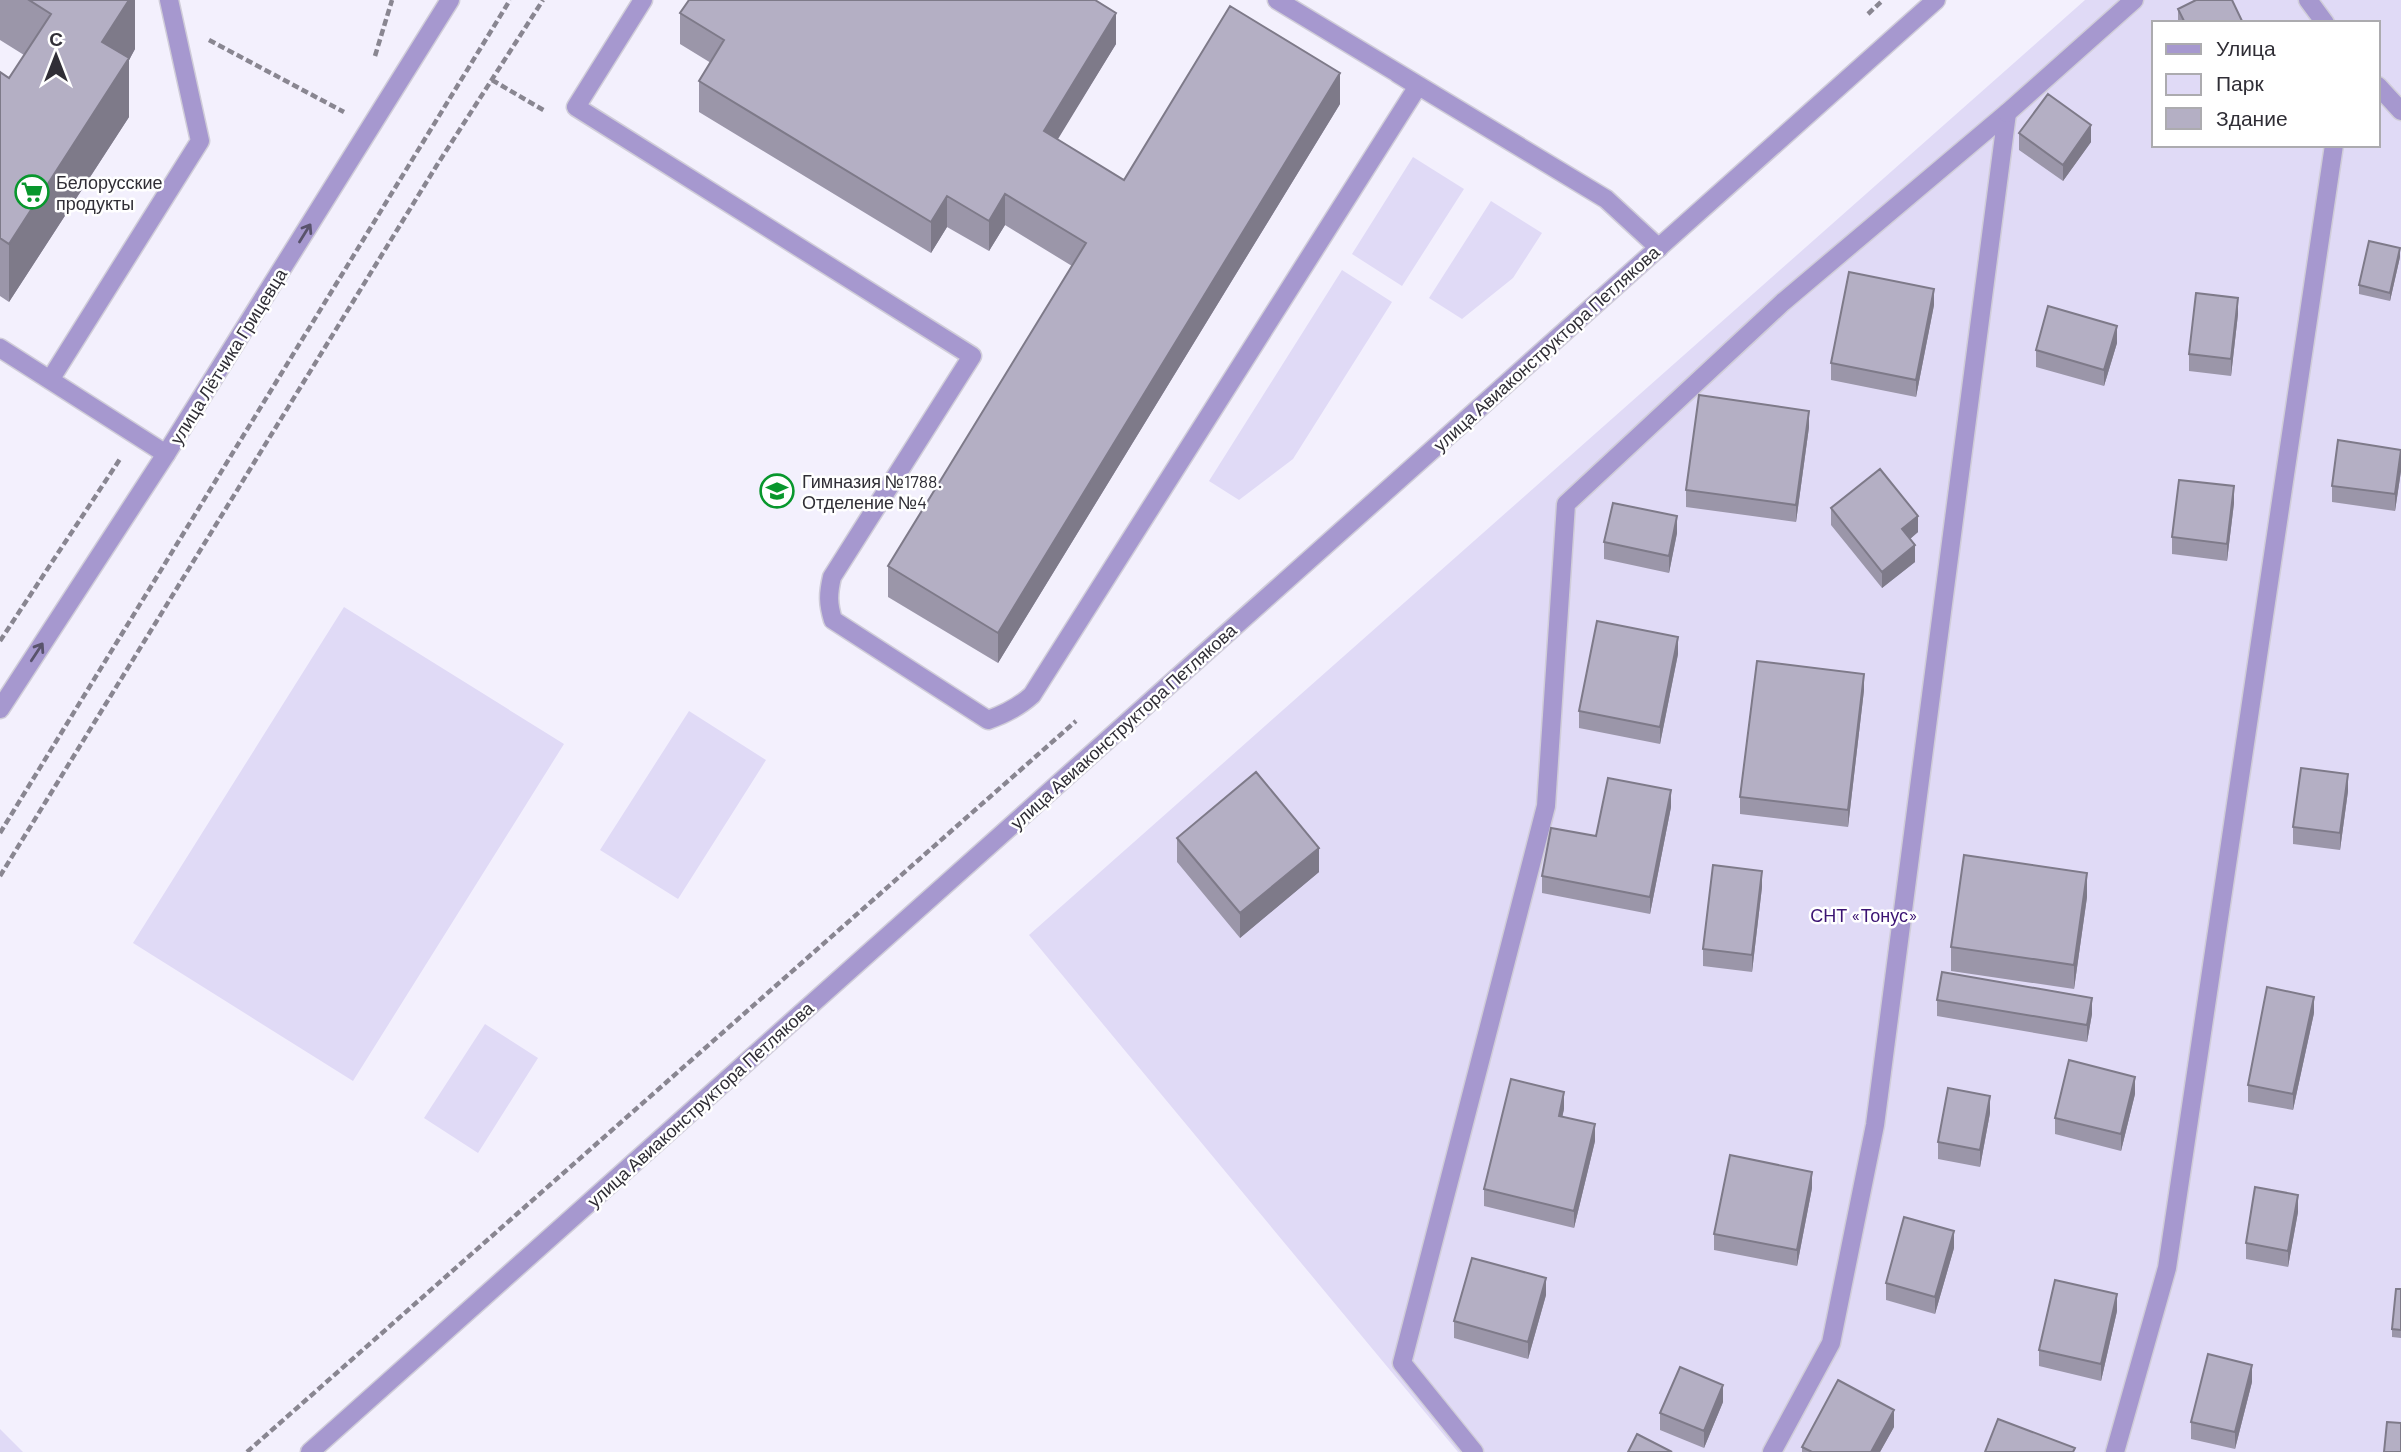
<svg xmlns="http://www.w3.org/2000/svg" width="2401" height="1452" viewBox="0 0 2401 1452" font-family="Barlow,sans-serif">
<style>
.green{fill:#e0daf6;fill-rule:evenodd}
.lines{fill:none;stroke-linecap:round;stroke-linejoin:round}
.service-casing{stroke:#d0cdd9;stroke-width:21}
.minor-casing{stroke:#d0cdd9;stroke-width:21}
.path{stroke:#898691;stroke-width:4.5;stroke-dasharray:7 3.5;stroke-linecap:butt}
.service{stroke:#a698cf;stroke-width:18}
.minor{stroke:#a698cf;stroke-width:18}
.wall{fill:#9b96a9}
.shaded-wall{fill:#7e7a89}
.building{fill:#b4afc4;stroke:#7e7a89;stroke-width:2}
.oneway{stroke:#59536c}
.labels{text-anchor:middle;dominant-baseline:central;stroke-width:5;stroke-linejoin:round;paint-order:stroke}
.poi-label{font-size:18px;fill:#302e36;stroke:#fff;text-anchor:start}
.street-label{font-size:18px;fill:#302e36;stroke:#fff}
.park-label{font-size:18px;fill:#3b1373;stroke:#fff}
</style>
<rect width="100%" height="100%" fill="#f3f0fd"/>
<path class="green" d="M2085 0H2401V1452H1458L1029 935ZM2154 23H2378V145H2154Z
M1413 157 1464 189 1402 286 1352 254Z
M1491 201 1542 233 1513 278 1462 319 1429 298Z
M1342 270 1392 302 1293 459 1239 500 1209 481Z
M344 607 564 744 353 1081 133 943Z
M689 711 766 760 678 899 600 850Z
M485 1024 538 1058 478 1153 424 1118Z
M0 1429 23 1452H0Z"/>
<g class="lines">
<defs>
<path id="service" d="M643 0 576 107 972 356 832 577C828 594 828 604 833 620L988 720C1005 714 1019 707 1032 695L1418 86 1397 73
M1277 0 1606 199 1659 248
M0 348 166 454
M50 380 200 141 169 0
M1474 1452 1402 1363 1546 806 1566 504 1783 302 2007 113
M1772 1452 1831 1343 1875 1125 2007 113
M2115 1452 2167 1268 2334 145"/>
<path id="minor" d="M2308 0 2325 23
M2378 86 2401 111
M2007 113 2134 0
M0 709 166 454 450 0
M310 1452 1936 0"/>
</defs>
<use href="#service" class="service-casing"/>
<use href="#minor" class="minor-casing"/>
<path class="path" d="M1868 14 1883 0
M209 40 344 112
M375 56 392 0
M492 80 545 111
M0 641 120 459
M0 833 510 0
M0 876 437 165 543 0
M247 1452 1076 721"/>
<use href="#service" class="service"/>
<use href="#minor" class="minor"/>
</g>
<path class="wall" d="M0 0H135V49L129 60V117L9 302 0 296V72L9 78 24 55 0 40Z
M2178 9 2243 23H2178Z
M680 13 1116 44 1057 139 1124 180 1340 104 998 663 888 597V566L1072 266 1005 225 989 251 947 227 931 253 699 112V81L711 63 680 44Z
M2019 133 2091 142 2063 181 2019 150Z
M2400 257 2390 301 2359 294V285Z
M1934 305 1916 397 1831 380V363Z
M2238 314 2231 376 2189 371V354Z
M2117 343 2104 386 2036 367V350Z
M1809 427 1796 522 1686 507V490Z
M2401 450V471L2395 511 2332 502V486Z
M2234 503 2227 561 2172 554V537Z
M1831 508 1918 532 1910 539 1915 562 1882 588 1831 525Z
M1677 533 1669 573 1604 559V542Z
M1678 654 1660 744 1579 728V711Z
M1864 690 1848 827 1740 814V797Z
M2348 791 2340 850 2293 844V827Z
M1671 807 1650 914 1542 893V876L1596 836Z
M1177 838 1319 872 1240 938 1177 862Z
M1762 887 1752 972 1703 966V949Z
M2087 897 2074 989 1951 971V947Z
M1937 1000 2092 1014 2087 1042 1937 1016Z
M2314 1013 2293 1110 2248 1102V1085Z
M2135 1094 2121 1151 2055 1134V1118Z
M1564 1109 1562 1117 1595 1141 1574 1228 1484 1206V1189Z
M1990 1113 1980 1167 1938 1159V1142Z
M1812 1188 1797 1266 1714 1250V1234Z
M2298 1212 2288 1267 2246 1259V1243Z
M1954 1248 1935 1314 1886 1300V1283Z
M2401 1289V1338L2392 1337V1329Z
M1546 1295 1528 1359 1454 1338V1321Z
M2117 1311 2101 1381 2039 1366V1350Z
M2252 1382 2235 1449 2191 1439V1422Z
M1723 1402 1704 1448 1660 1430V1413Z
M1894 1427 1880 1452H1802V1447Z"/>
<path class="shaded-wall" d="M129 0H135V49L129 60V117L9 302V244L102 42Z
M1116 13V44L1044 162V131Z
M1340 73V104L998 663V633Z
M2091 125V142L2063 181V165Z
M1005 194V225L989 251V221Z
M947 196V227L931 253V222Z
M2400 248V257L2390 301V293Z
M1934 289V305L1916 397V380Z
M2238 298V314L2231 376V359Z
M2117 326V343L2104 386V370Z
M1809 411V427L1796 522V505Z
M2401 454V471L2395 511V494Z
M2234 486V503L2227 561V544Z
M1677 516V533L1669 573V556Z
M1918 516V532L1902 546V529Z
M1915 545V562L1882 588V572Z
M1678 637V654L1660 744V727Z
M1864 674V690L1848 827V810Z
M2348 774V791L2340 850V833Z
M1671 790V807L1650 914V897Z
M1319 848V872L1240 938V913Z
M1762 871V887L1752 972V955Z
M2087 873V897L2074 989V965Z
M2314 997V1013L2293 1110V1094Z
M2092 998V1014L2087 1042V1025Z
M2135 1077V1094L2121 1151V1134Z
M1564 1092V1109L1559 1132V1116Z
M1990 1096V1113L1980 1167V1150Z
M1595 1124V1141L1574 1228V1211Z
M1812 1172V1188L1797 1266V1250Z
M2298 1195V1212L2288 1267V1251Z
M1954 1231V1248L1935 1314V1297Z
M1546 1278V1295L1528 1359V1342Z
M2117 1294V1311L2101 1381V1364Z
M2252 1365V1382L2235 1449V1432Z
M1723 1385V1402L1704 1448V1431Z
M1894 1410V1427L1880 1452H1871Z"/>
<path class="building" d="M29 0H129L102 42 129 58 9 244 0 238V72L9 78 51 14Z
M689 0H1095L1116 13 1044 131 1124 180 1230 6 1340 73 998 633 888 566 1086 243 1005 194 989 221 947 196 931 222 699 81 724 40 680 13Z
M2196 0H2232L2243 23H2185L2178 9Z
M2048 94 2091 125 2063 165 2019 133Z
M2369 241 2400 248 2390 293 2359 285Z
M1849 272 1934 289 1916 380 1831 363Z
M2196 293 2238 298 2231 359 2189 354Z
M2048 306 2117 326 2104 370 2036 350Z
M1699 395 1809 411 1796 505 1686 490Z
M2338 440 2401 450 2395 494 2332 486Z
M1880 469 1918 516 1902 529 1915 545 1882 572 1831 508Z
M2179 480 2234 486 2227 544 2172 537Z
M1613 503 1677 516 1669 556 1604 542Z
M1597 621 1678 637 1660 727 1579 711Z
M1757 661 1864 674 1848 810 1740 797Z
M2301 768 2348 774 2340 833 2293 827Z
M1256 772 1319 848 1240 913 1177 838Z
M1608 778 1671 790 1650 897 1542 876 1551 828 1596 836Z
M1964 855 2087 873 2074 965 1951 947Z
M1713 865 1762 871 1752 955 1703 949Z
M1942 972 2092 998 2087 1025 1937 1000Z
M2267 987 2314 997 2293 1094 2248 1085Z
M2069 1060 2135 1077 2121 1134 2055 1118Z
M1511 1079 1564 1092 1559 1116 1595 1124 1574 1211 1484 1189Z
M1948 1088 1990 1096 1980 1150 1938 1142Z
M1730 1155 1812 1172 1797 1250 1714 1234Z
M2255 1187 2298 1195 2288 1251 2246 1243Z
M1904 1217 1954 1231 1935 1297 1886 1283Z
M1472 1258 1546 1278 1528 1342 1454 1321Z
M2055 1280 2117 1294 2101 1364 2039 1350Z
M2396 1289H2401V1330L2392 1329Z
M2208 1354 2252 1365 2235 1432 2191 1422Z
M1680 1367 1723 1385 1704 1431 1660 1413Z
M1838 1380 1894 1410 1871 1452H1812L1802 1447Z
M1998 1419 2075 1448 2073 1452H1985Z
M2387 1422 2401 1423V1452H2384Z
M1637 1434 1672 1452H1628Z"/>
<defs><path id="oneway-shaft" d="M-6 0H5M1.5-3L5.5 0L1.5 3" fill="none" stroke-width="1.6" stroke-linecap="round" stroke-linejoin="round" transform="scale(1.75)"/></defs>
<g class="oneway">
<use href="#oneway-shaft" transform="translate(305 233) rotate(-58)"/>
<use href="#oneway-shaft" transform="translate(37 652) rotate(-57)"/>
</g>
<defs>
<symbol id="supermarket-ring" viewBox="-11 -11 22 22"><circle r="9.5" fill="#fff" stroke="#08972d" stroke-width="1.5"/><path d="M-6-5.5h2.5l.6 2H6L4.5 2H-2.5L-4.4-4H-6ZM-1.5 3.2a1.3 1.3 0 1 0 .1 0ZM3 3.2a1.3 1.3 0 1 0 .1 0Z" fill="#08972d"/></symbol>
<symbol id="school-ring" viewBox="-11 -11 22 22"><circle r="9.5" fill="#fff" stroke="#08972d" stroke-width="1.5"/><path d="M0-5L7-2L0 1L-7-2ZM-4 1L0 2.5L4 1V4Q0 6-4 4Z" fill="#08972d"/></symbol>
</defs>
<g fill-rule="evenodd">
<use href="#supermarket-ring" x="13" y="173" width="38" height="38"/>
<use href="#school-ring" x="758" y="472" width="38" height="38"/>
</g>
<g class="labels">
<g class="poi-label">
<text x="56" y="182">Белорусские<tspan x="56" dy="21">продукты</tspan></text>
<text x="802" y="481">Гимназия №1788.<tspan x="802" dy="21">Отделение №4</tspan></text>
</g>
<g class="street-label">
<text transform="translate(1546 348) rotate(-42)">улица Авиаконструктора Петлякова</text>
<text transform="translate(228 356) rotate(-58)">улица Лётчика Грицевца</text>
<text transform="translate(1123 726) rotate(-42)">улица Авиаконструктора Петлякова</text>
<text transform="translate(700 1104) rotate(-42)">улица Авиаконструктора Петлякова</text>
</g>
<g class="park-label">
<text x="1864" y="915">СНТ «Тонус»</text>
</g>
</g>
<rect x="2152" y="21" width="228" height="126" fill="#ffffff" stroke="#acabaf" stroke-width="2"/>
<rect x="2166" y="44" width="35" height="10" fill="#a698cf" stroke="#acabaf" stroke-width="2"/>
<text x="2216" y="56" font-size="21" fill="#302e36">Улица</text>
<rect x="2166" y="74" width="35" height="21" fill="#e0daf6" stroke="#acabaf" stroke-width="2"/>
<text x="2216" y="91" font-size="21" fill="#302e36">Парк</text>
<rect x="2166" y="108" width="35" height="21" fill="#b4afc4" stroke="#acabaf" stroke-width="2"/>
<text x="2216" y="126" font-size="21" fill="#302e36">Здание</text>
<g transform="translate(56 56)" stroke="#ffffff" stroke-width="5" paint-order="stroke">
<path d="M0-5L12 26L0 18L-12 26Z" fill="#302e36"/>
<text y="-10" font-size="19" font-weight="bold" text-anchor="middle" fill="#302e36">С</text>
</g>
</svg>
